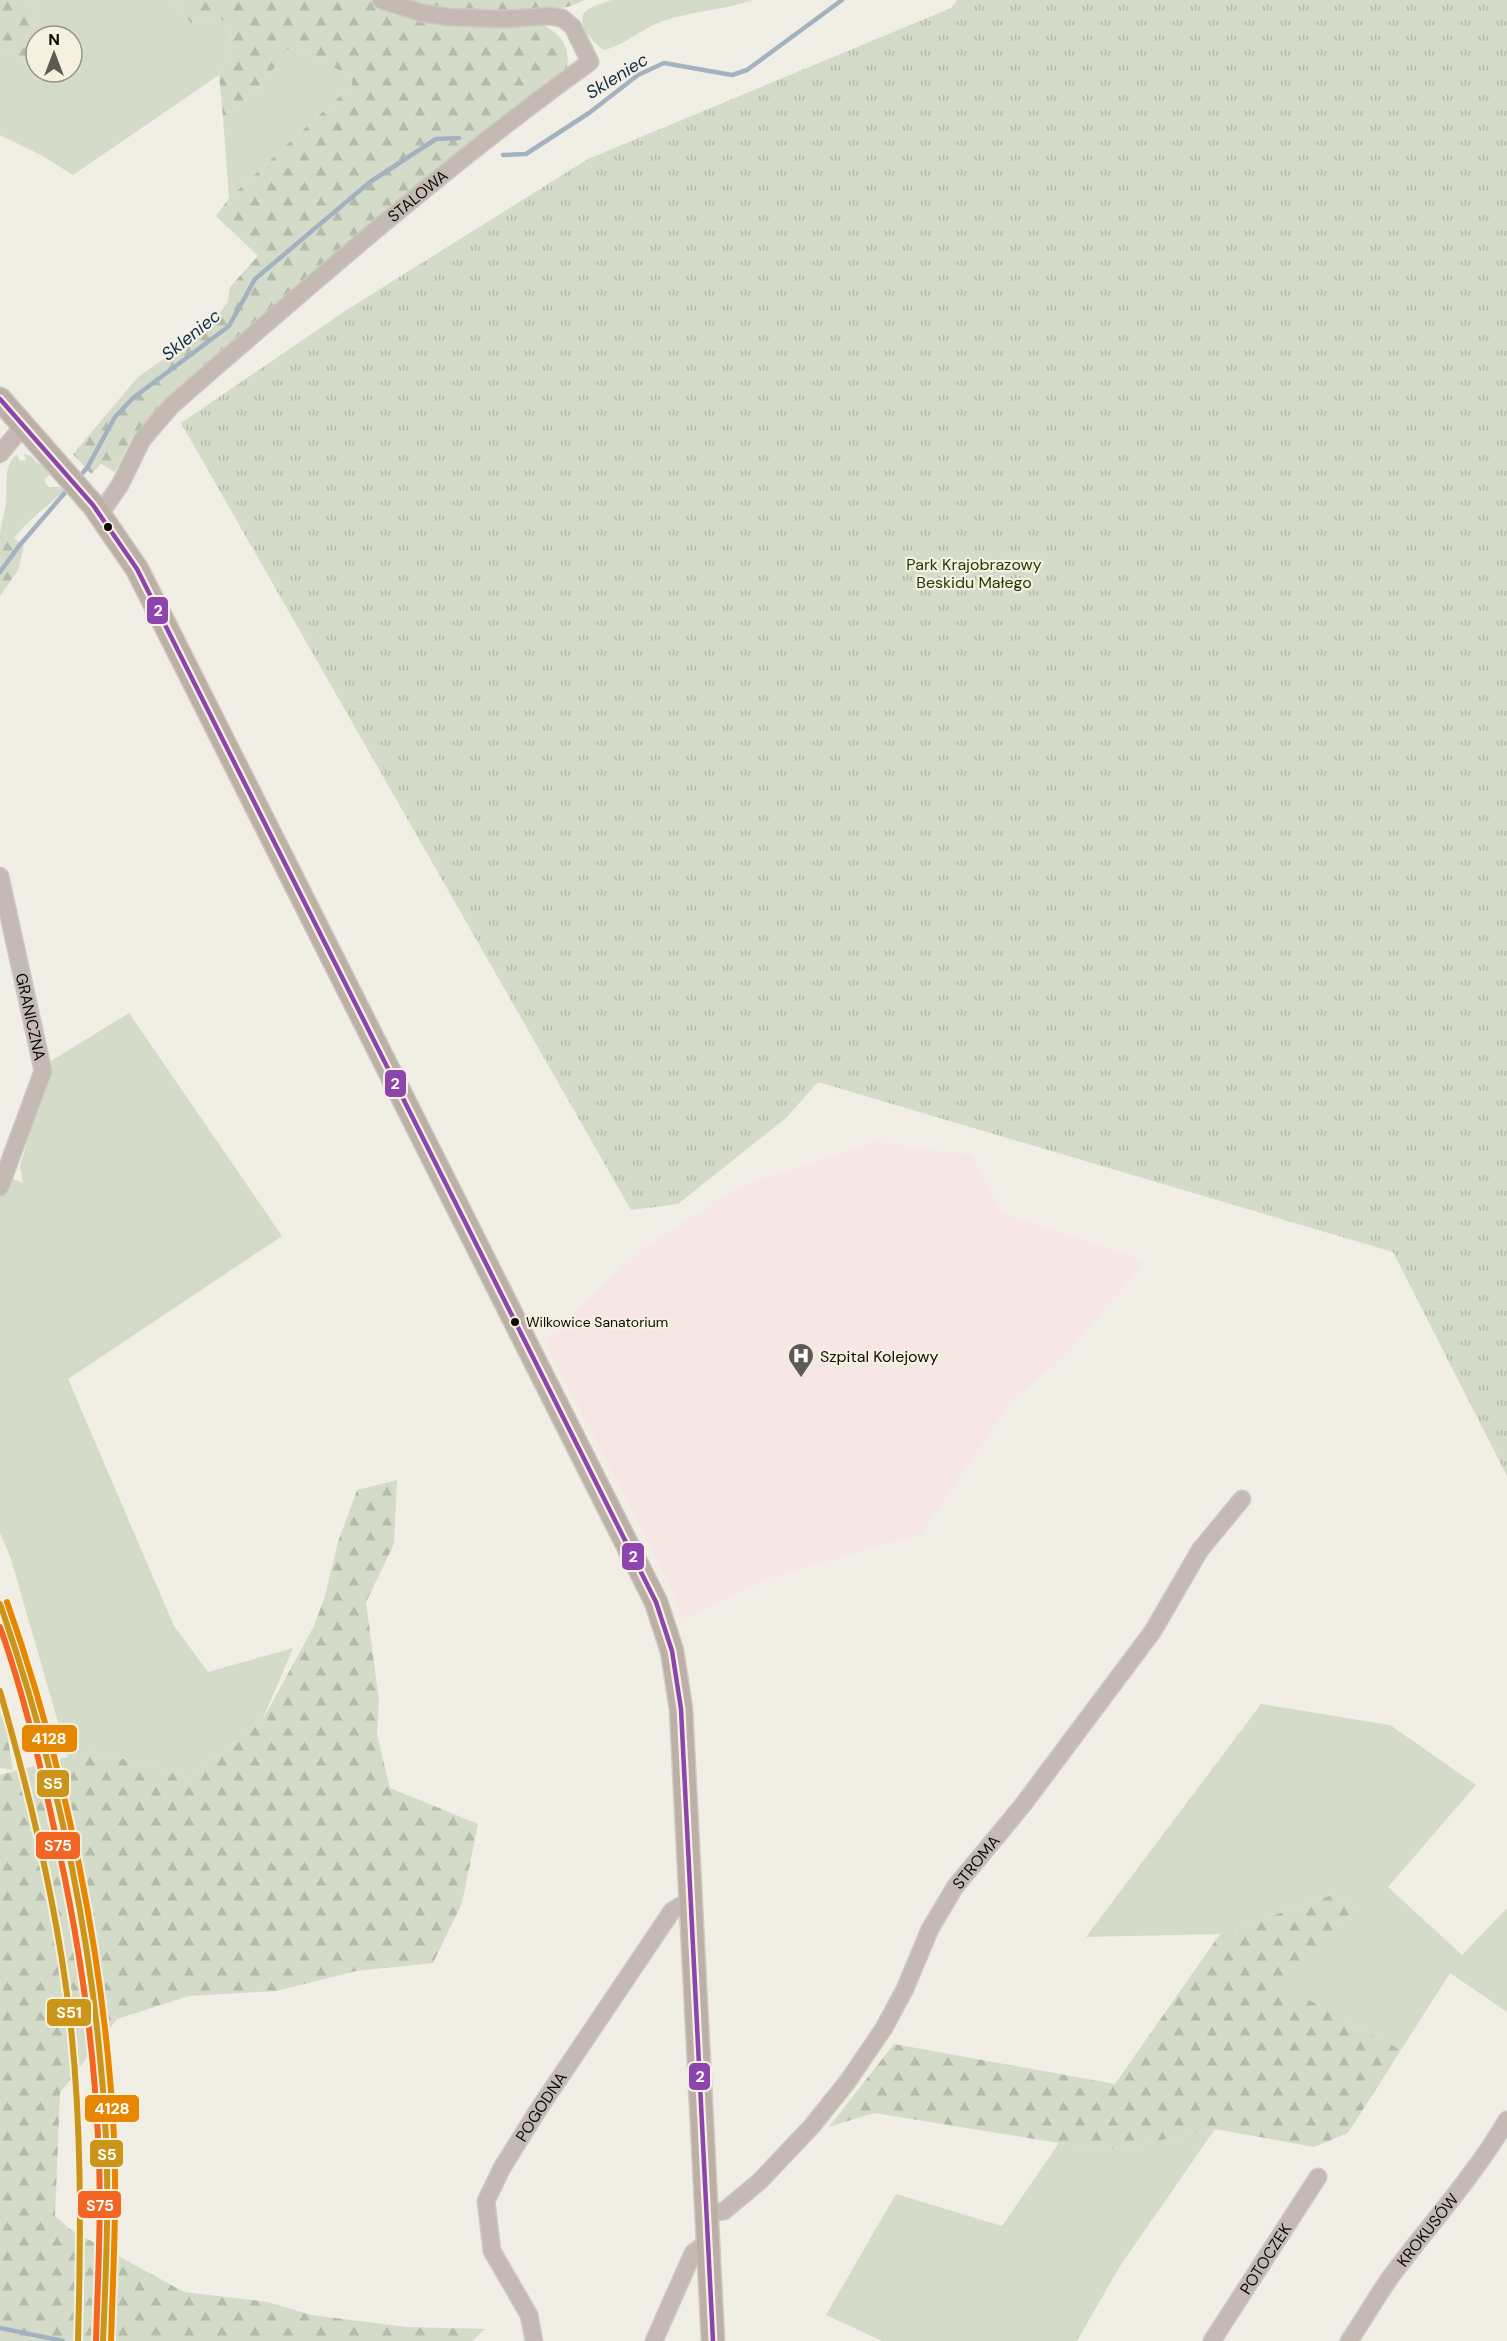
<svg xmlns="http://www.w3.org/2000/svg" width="1507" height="2341" viewBox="0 0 1507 2341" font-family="'DM Sans',sans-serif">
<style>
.medical{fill:#f6e6e4}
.green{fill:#d4dbc8}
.forest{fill:url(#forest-firs)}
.park{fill:url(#park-tufts)}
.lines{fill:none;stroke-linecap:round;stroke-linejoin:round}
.stream{stroke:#a2b2c1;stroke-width:4.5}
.street-casing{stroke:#ccc9c2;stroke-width:19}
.secondary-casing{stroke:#ccc9c2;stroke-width:25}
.street{stroke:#c4bab3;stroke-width:16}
.secondary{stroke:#bbafa6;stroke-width:22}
.bus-1-casing{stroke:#f6f0e0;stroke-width:9}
.bus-1{stroke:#8e44ad;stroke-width:4.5}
.rail-1-casing{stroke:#f6f0e0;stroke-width:10}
.rail-2-casing{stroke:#f6f0e0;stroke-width:10}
.rail-3-casing{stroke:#f6f0e0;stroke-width:10}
.rail-4-casing{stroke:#f6f0e0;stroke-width:10}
.rail-1{stroke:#cb951a;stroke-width:6}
.rail-2{stroke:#f26522;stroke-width:6}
.rail-3{stroke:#e78701;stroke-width:6}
.rail-4{stroke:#cb951a;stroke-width:6}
.bus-dot{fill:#0d0b06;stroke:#f6f0e0;stroke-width:2}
.labels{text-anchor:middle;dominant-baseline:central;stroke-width:4.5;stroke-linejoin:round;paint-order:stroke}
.bus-label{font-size:14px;fill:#0d0b06;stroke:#f6f0e0;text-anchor:start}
.street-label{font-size:16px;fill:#0d0b06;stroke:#f6f0e0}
.park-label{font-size:16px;fill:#223908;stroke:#f6f0e0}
.poi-label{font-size:16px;fill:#0d0b06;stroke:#f6f0e0;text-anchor:start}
.water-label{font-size:18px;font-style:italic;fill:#082f53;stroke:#f6f0e0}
.line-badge{stroke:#f6f0e0;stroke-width:2}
.badge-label{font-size:16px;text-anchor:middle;font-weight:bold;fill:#fff}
</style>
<defs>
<pattern id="forest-firs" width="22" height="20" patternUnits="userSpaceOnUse" patternTransform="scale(1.5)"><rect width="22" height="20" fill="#d4dbc8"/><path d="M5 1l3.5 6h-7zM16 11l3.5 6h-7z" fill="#b5bbaa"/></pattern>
<pattern id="park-tufts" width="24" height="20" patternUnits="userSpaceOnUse" patternTransform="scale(1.5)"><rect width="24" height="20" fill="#d4dbc8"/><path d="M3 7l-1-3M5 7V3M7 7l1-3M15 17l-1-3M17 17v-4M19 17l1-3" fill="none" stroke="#b5bbaa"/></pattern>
</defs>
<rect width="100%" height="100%" fill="#f1eee5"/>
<path class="medical" d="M877 1142 971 1155 1003 1214 1145 1261 1062 1358 1011 1401 921 1534 775 1576 683 1619 671 1587 545 1340 645 1247 740 1186Z"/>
<path class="green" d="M31 0H173L191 23 203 24 221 19 230 24 231 52 219 75 73 175 41 155 0 135V50L14 51 35 75H45L49 72H72V36H43L38 28Z
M611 0H753C724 10 692 11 663 21 642 28 626 44 605 50 595 45 575 24 585 12 591 6 604 3 611 0Z
M296 48 352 77V85L229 198 223 117 261 87 287 49Z
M17 454 20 461 26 460 24 454 31 456 38 464 42 462 52 473 45 479V483L49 487H60L64 491C48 506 28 520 14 538H0C0 526 4 516 6 504 8 488 2 465 17 454Z
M129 1013 282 1236 68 1379 174 1626 208 1672 293 1648 262 1721 187 1778 141 1763 90 1751 68 1757 11 1559 0 1533V1174L23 1183 20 1166 51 1061Z
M1261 1704 1390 1725 1476 1785 1388 1887 1462 1955 1507 1908V2012L1450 1973 1401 2050 1286 1988 1354 1910 1335 1894 1220 1934 1086 1937Z
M1215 2129 1120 2266 1077 2341H882L826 2315 896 2194 1002 2226 1059 2143 1119 2149Z"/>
<path class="forest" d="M0 0H31L38 28 43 36H36V72H49L45 75H35L14 51 0 50Z
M173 0H370L379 4 542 24C561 35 570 45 567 68L167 401 133 436 115 472 101 464 91 474 73 454 138 377 201 333 217 318 228 301 230 287 258 256 216 216 229 198 352 85V77L296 48 287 49 261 87 223 117 219 75 231 52 230 24 221 19 203 24 191 23Z
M392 0H585L571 6 548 11 448 12Z
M0 538H14L24 546 18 570 0 596Z
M397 1480 394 1544 366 1602 379 1701 377 1734 390 1788 478 1824 462 1903 433 1963 356 1971 277 1991 189 1996 117 2019 60 2093 55 2216 71 2230 184 2292 268 2302 311 2315 407 2327 485 2329 472 2341H0V1775L90 1751 141 1763 187 1778 262 1721 314 1626 325 1596 338 1542 357 1490Z
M0 1712 6 1727 13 1770 0 1768Z
M1335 1894 1354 1910 1287 1988 1401 2050 1348 2133 1314 2147 1215 2129 1119 2149 1059 2143 874 2113 829 2127 894 2044 1115 2084 1220 1934Z"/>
<path class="park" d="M957 0H1507V1476L1393 1252 818 1082 786 1118 678 1204 631 1210 181 423 345 311 588 159 951 8Z"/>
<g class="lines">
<path class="stream" d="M503 155 526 154 589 113 638 75 664 63 732 75 747 70 842 0
M79 477 87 468 115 417 133 398 229 326 255 279 370 182 436 139 459 138
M0 572 19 546 69 488
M0 2328 63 2341"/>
<defs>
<g id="street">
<path d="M0 454 24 425"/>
<path id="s1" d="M100 514 120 485 142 440 171 406C308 287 443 168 590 62L573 27 562 18 549 16 504 19 448 17 422 13 381 0"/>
<path id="s2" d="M0 876 43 1071 0 1187"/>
<path id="s3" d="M707 2213 724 2211 760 2181 812 2126 848 2081 884 2028 905 1989 930 1929 955 1887 1022 1806 1153 1631 1200 1550 1242 1499"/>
<path id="s4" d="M534 2341 529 2315 492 2251 486 2201 502 2168 538 2110 672 1911 691 1899"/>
<path d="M654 2341 693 2253 708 2242"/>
<path id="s5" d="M1212 2341 1318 2177"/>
<path id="s6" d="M1349 2341C1364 2319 1377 2296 1392 2275 1431 2223 1474 2176 1507 2120"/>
</g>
<path id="secondary" d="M0 399 93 505 137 569 656 1602 672 1651 681 1709 713 2341"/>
</defs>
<use href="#street" class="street-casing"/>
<use href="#secondary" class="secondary-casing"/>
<use href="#street" class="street"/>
<use href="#secondary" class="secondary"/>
<defs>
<path id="bus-1" d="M0 399 93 505 137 569 656 1602 672 1651 681 1709 713 2341"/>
</defs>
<use href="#bus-1" class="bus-1-casing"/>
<use href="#bus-1" class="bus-1"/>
<defs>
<path id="rail-1" d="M0 1604C59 1772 97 1959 106 2137 109 2205 106 2273 103 2341"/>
<path id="rail-2" d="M0 1627C22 1689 38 1754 52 1819 76 1923 93 2030 98 2137 102 2205 98 2273 96 2341"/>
<path id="rail-3" d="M7 1602C66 1769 105 1960 114 2137 117 2205 113 2273 111 2341"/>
<path id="rail-4" d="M0 1691C30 1795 56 1902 69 2010 82 2119 81 2230 78 2341"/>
</defs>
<use href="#rail-1" class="rail-1-casing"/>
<use href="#rail-2" class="rail-2-casing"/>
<use href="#rail-3" class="rail-3-casing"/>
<use href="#rail-4" class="rail-4-casing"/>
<use href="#rail-1" class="rail-1"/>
<use href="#rail-2" class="rail-2"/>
<use href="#rail-3" class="rail-3"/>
<use href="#rail-4" class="rail-4"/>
</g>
<defs>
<symbol id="hospital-pin" viewBox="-11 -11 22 30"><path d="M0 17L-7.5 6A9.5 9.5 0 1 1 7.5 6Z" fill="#5d5a54" stroke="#f6f0e0"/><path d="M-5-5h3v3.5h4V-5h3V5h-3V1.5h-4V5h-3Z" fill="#fff"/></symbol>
</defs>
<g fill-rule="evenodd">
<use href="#hospital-pin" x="786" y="1341" width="30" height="40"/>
</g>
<g class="bus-dot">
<circle cx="108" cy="527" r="5"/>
<circle cx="515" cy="1322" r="5"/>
</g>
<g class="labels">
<g class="bus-label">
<text x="526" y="1322">Wilkowice Sanatorium</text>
</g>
<g class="street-label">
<text stroke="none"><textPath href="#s1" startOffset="454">STALOWA</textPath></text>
<text stroke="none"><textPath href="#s2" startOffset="144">GRANICZNA</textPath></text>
<text stroke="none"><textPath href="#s3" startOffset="452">STROMA</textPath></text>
<text stroke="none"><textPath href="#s4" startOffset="260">POGODNA</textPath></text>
<text stroke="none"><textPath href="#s6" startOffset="136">KROKUSÓW</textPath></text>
<text stroke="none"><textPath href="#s5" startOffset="98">POTOCZEK</textPath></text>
</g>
<g class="park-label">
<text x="974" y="564">Park Krajobrazowy<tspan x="974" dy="18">Beskidu Małego</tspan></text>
</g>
<g class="poi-label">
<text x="820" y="1356">Szpital Kolejowy</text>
</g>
<g class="water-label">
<text transform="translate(617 76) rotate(-32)">Skleniec</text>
<text transform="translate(191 335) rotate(-39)">Skleniec</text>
</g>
</g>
<g class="line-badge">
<rect x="146" y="596" width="23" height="29" rx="6" fill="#8e44ad"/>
<rect x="384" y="1069" width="23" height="29" rx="6" fill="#8e44ad"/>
<rect x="621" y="1542" width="24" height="29" rx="6" fill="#8e44ad"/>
<rect x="21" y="1724" width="57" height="29" rx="6" fill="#e78701"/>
<rect x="36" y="1769" width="34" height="29" rx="6" fill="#cb951a"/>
<rect x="35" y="1831" width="46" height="29" rx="6" fill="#f26522"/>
<rect x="46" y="1998" width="46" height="29" rx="6" fill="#cb951a"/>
<rect x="688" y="2062" width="23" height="29" rx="6" fill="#8e44ad"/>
<rect x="84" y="2094" width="56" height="29" rx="6" fill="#e78701"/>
<rect x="89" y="2139" width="35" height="29" rx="6" fill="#cb951a"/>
<rect x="77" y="2190" width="45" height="29" rx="6" fill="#f26522"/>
</g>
<g class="badge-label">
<text x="158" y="616">2</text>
<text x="395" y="1089">2</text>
<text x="633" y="1562">2</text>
<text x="49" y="1744">4128</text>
<text x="53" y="1789">S5</text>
<text x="58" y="1851">S75</text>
<text x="69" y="2018">S51</text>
<text x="700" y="2082">2</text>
<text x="112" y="2114">4128</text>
<text x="107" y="2160">S5</text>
<text x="100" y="2211">S75</text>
</g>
<g transform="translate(54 54)"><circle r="28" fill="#f6f0e0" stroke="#999489" stroke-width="1.5"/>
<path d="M0-4.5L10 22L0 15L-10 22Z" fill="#5d5a54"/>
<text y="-9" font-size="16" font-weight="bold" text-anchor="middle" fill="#0d0b06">N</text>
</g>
</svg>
